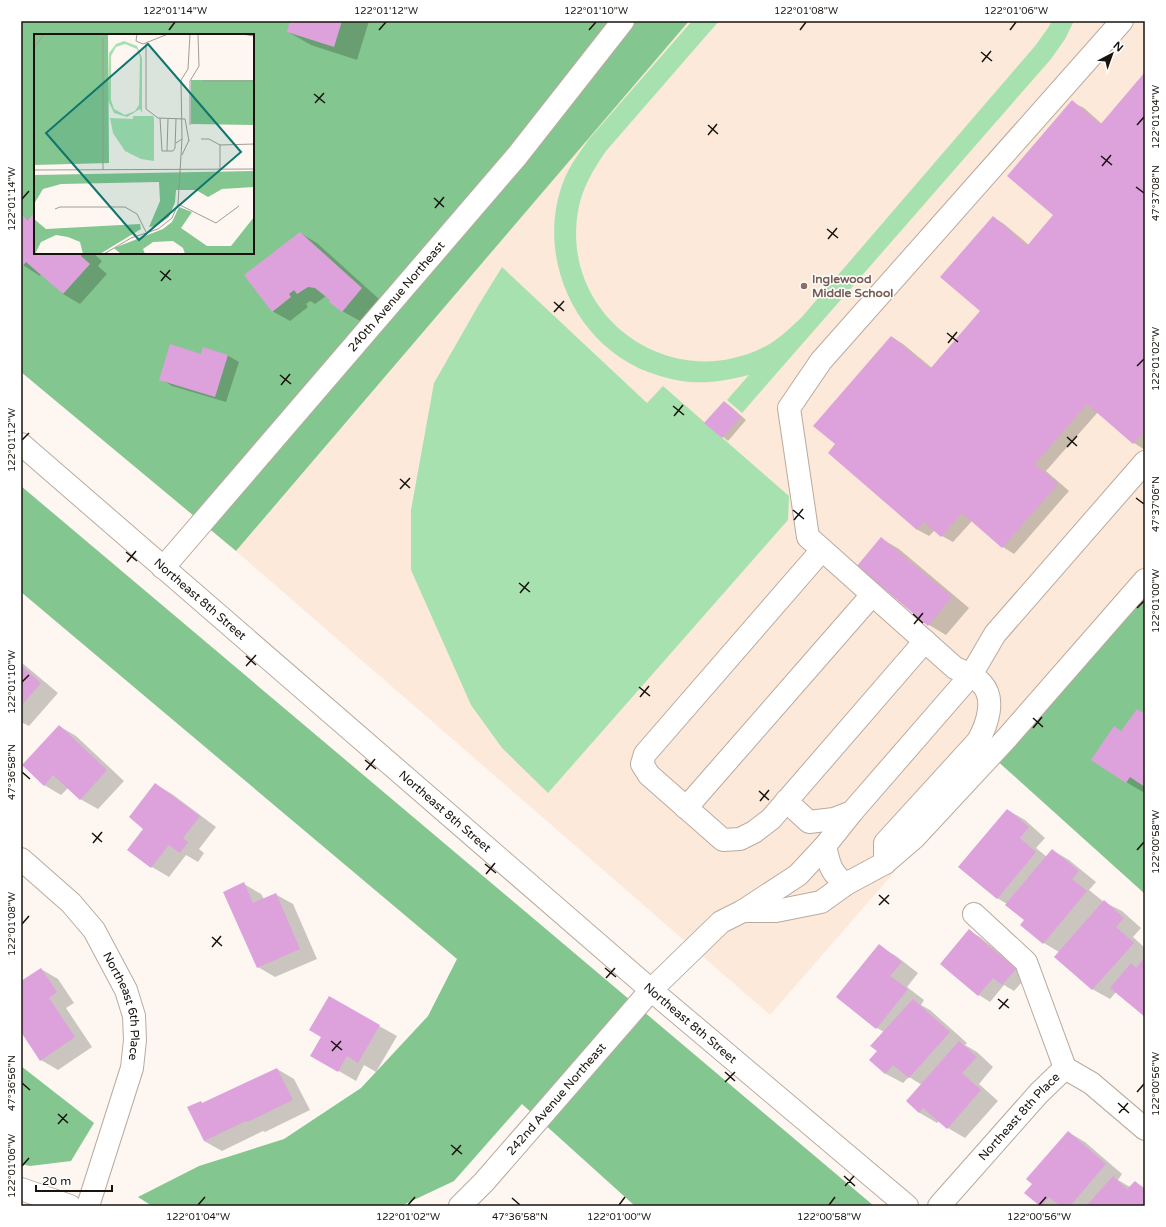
<svg xmlns="http://www.w3.org/2000/svg" width="1166" height="1227" viewBox="0 0 1166 1227" font-family="'Varela Round',sans-serif">
<style>
.built{fill:#fce9da}
.green{fill:#a7e1b0}
.forest{fill:#84c68f;fill-rule:evenodd}
.shadow{fill:#0003}
.building{fill:#dda2dc}
.lines{fill:none;stroke-linecap:round;stroke-linejoin:round}
.minor-casing{stroke:#baaa9e;stroke-width:24}
.minor{stroke:#fff;stroke-width:22}
.ticks{fill:none;stroke:#18130e;stroke-width:1.5}
.education-dot{fill:#8d6e63;stroke:#fff;stroke-width:1.5}
.labels{text-anchor:middle;dominant-baseline:central;stroke-width:3;stroke-linejoin:round;paint-order:stroke}
.education-label{font-size:12px;font-weight:bold;fill:#785e54;stroke:#fff;text-anchor:start}
.street-label{font-size:12px;fill:#18130e;stroke:#fff}
.inset-road{fill:none;stroke:#a29c96;stroke-width:1}
.view{fill:#0f766e;fill-opacity:0.15;stroke:#0f766e;stroke-width:2}
.inset-edge{fill:none;stroke:#18130e;stroke-width:2}
.neatline{fill:none;stroke:#18130e;stroke-width:1.5}
.ticks-label{font-size:10px;text-anchor:middle;fill:#18130e}
</style>
<rect width="100%" height="100%" fill="#fef7f1"/>
<path class="built" d="M689 21H1145V584L770 1015 236 551Z"/>
<path class="green" d="M692 21H719L606 151C593 170 582 188 578 211 560 317 671 396 766 346 779 339 790 328 801 318L1035 46 1048 28 1052 21H1074L1065 39 1051 59 742 413 727 400 749 375C717 383 692 386 660 376 578 353 533 258 564 180 570 165 580 152 589 139Z
M502 267 647 403 663 386 789 496 788 520 548 793 502 748 471 705 411 570V510L434 383 478 306Z"/>
<path class="forest" d="M21 21H689L236 551 21 372ZM35 35H253V253H35Z
M21 486 874 1206H635L522 1104 454 1181 401 1206H152L138 1197 199 1166 284 1139 361 1088 428 1016 457 959 21 592Z
M1145 584V894L994 758Z
M21 1066 94 1123 71 1161 30 1166 21 1164Z"/>
<path class="shadow" d="M291 21H369L357 60 311 45 288 32Z
M1145 74V450L1134 443 1098 412 1046 471 1069 491 1014 554 1003 547 972 521 953 542 942 536 935 530 929 536 918 530 829 453 836 444 892 337 903 344 932 368 982 311 993 217 1004 224 1029 245 1054 215 1072 102 1084 108 1102 124Z
M35 213V253H93L102 261 98 266 107 274 80 304 63 294 41 274 40 276 21 264V215L29 220Z
M300 233 317 243 379 299 360 321 342 311 332 300 326 296 315 304 310 301 306 304 308 307 290 321 272 311Z
M201 355H227L239 362 226 402 172 386 161 379Z
M724 402 729 405 746 420 728 441 706 423Z
M882 539 899 549 969 608 946 635 929 625Z
M21 662 58 693 29 726 21 722Z
M1145 715V790L1143 792 1126 782 1122 732Z
M59 726 76 736 124 781 98 809 80 799 68 788 61 795 44 785Z
M155 784 172 794 216 827 199 849 204 853 198 862 186 855 169 877 152 867 129 850 145 829Z
M1008 810 1025 820 1045 838 1036 848 1047 857 1052 850 1069 860 1096 882 1089 890 1104 902 1122 911 1141 928 1133 937 1145 948V1016L1116 992 1110 999 1092 989 1059 952 1044 943 1025 920 1007 904 997 898Z
M244 884 261 894 264 899 275 894 293 904 317 959 275 977 258 967Z
M969 931 980 937 1027 976 1014 991 1004 985 990 1002 979 995 941 964Z
M879 946 896 956 918 973 907 987 924 1000 921 1005 930 1010 967 1043 965 1045 977 1052 993 1067 979 1084 998 1101 965 1138 948 1128 939 1121 937 1123 920 1113 907 1101 922 1085 909 1077 903 1083 886 1074 870 1060 878 1051 884 1032 877 1028Z
M41 969 58 979 74 1003 66 1008 92 1047 58 1070 41 1060 21 1030V982Z
M329 998 397 1036 376 1072 364 1065 356 1081 311 1055 322 1037Z
M277 1069 294 1079 310 1110 265 1132 263 1131 222 1151 204 1141 201 1102 204 1104Z
M1068 1132 1085 1142 1122 1174 1118 1180 1130 1187 1135 1182 1145 1188V1206H1041L1033 1183Z"/>
<path class="building" d="M290 21H342L334 47 287 32Z
M1145 72V431L1133 444 1087 404 1035 464 1058 484 1002 548 962 513 941 537 924 522 917 530 828 453 835 444 813 426 891 336 930 369 980 311 940 277 993 216 1027 246 1053 215 1007 176 1072 100 1100 125Z
M35 212V253H83L81 256 90 264 63 294 26 262 22 267 21 266V214L28 220Z
M300 232 362 288 342 312 329 302 330 300 315 288 308 287 297 294 294 290 289 294 291 297 272 312 244 275Z
M170 344 201 354 203 347 228 355 215 397 159 380Z
M724 401 741 417 722 438 704 423Z
M881 537 952 597 928 626 857 566Z
M21 665 41 683 21 706Z
M1137 709 1145 714V787L1130 777 1126 783 1091 760 1114 726 1121 731Z
M59 725 107 770 80 800 53 775 44 786 22 765Z
M155 783 200 816 183 838 188 842 180 853 169 845 151 868 127 850 143 829 129 817Z
M1007 809 1029 827 1020 838 1036 852 997 899 958 867Z
M1052 849 1079 871 1072 879 1087 891 1043 944 1020 925 1024 920 1005 905Z
M244 882 253 903 276 893 300 949 257 968 223 892Z
M1104 900 1124 918 1116 927 1134 943 1092 990 1054 957Z
M969 929 1016 969 1002 985 993 978 978 996 940 964Z
M879 944 902 962 890 976 908 989 876 1029 836 997Z
M1145 957V1017L1110 988 1131 963 1136 968Z
M41 968 57 992 49 998 75 1037 40 1061 21 1032V981Z
M329 996 380 1025 358 1063 347 1056 338 1072 310 1056 321 1037 309 1030Z
M913 999 950 1032 909 1078 893 1065 885 1074 869 1060 877 1051 870 1046Z
M959 1041 977 1057 962 1073 981 1090 947 1129 923 1108 919 1113 906 1101Z
M277 1068 293 1100 247 1122 246 1121 204 1141 187 1107 201 1101 202 1103Z
M1068 1131 1106 1164 1070 1206H1060L1049 1197 1042 1206H1040L1024 1193 1032 1184 1026 1179Z
M1113 1176 1127 1189 1135 1181 1145 1190V1206H1086Z"/>
<g class="lines">
<defs>
<g id="minor">
<path id="s1" d="M21 444 651 990 907 1206"/>
<path d="M822 550 645 754 642 764 649 775 723 840 740 839 754 832 771 819 925 641"/>
<path id="s2" d="M163 568 517 156 623 21"/>
<path d="M786 801 809 822 834 819 852 812 971 675 995 634 1145 462"/>
<path d="M686 808 872 595"/>
<path d="M825 846C829 863 830 873 846 884"/>
<path id="s3" d="M21 859 71 903 94 930 126 990 134 1016 135 1040 132 1068 88 1206"/>
<path d="M885 863V843L978 741C987 725 996 699 982 684 975 676 965 672 955 668L808 537 789 408 821 361 1122 21"/>
<path d="M743 911H776L821 902 846 884 885 863 914 838 1006 739 1145 580"/>
<path d="M974 914 1026 962 1065 1068"/>
<path d="M21 1189 70 1206"/>
<path id="s4" d="M460 1206 484 1182 651 990 721 922 743 911 798 875 825 846 852 812"/>
<path id="s5" d="M939 1206 1039 1093 1065 1068 1091 1083 1145 1129"/>
</g>
</defs>
<use href="#minor" class="minor-casing"/>
<use href="#minor" class="minor"/>
</g>
<path class="ticks" d="M169 30 175 22M379 30 386 22M589 30 596 22M800 30 806 22M1010 30 1016 22M981 52 992 61M982 62 991 51M314 94 325 103M315 103 324 93M708 125 718 134M1137 125 1144 117M708 135 717 124M1101 156 1112 165M1102 166 1111 155M1136 187 1144 193M434 198 444 207M22 199 29 191M435 208 444 197M827 229 838 238M828 239 837 228M160 271 171 280M161 281 170 270M554 302 564 311M554 312 564 301M947 333 958 342M948 343 957 332M1137 366 1144 359M280 375 291 384M281 385 290 374M673 406 684 415M674 416 683 405M1067 437 1077 446M22 440 29 433M1067 447 1077 436M400 479 410 488M400 489 410 478M1136 498 1144 504M793 510 804 519M794 520 803 509M126 552 137 561M127 562 136 551M519 583 530 592M520 593 529 582M1137 608 1144 601M913 614 923 623M914 624 923 613M246 656 256 665M246 666 256 655M22 682 29 675M639 687 650 696M640 697 649 686M1033 718 1043 727M1033 728 1042 717M365 760 376 769M366 770 375 759M22 772 30 779M759 791 769 800M760 801 769 790M92 833 102 842M93 843 102 832M1137 850 1144 842M485 864 496 873M486 874 495 863M879 895 889 904M879 905 889 895M22 924 29 916M212 937 222 946M212 947 221 936M605 968 616 977M606 978 615 968M998 999 1009 1008M999 1009 1008 999M331 1041 342 1050M332 1051 341 1041M725 1072 735 1081M725 1082 735 1072M22 1083 30 1090M1137 1092 1144 1084M1118 1103 1129 1113M1119 1113 1128 1103M58 1114 68 1123M58 1124 67 1114M451 1145 462 1154M452 1155 461 1145M22 1166 29 1158M844 1176 855 1186M845 1186 854 1176M512 1198 520 1205M198 1205 205 1197M408 1205 415 1197M619 1205 625 1197M829 1205 835 1197M1039 1205 1046 1197"/>
<circle class="education-dot" cx="804" cy="286" r="4"/>
<g class="labels">
<g class="education-label">
<text x="812" y="279">Inglewood<tspan x="812" dy="14">Middle School</tspan></text>
</g>
<g class="street-label">
<text stroke="none"><textPath href="#s2" startOffset="358">240th Avenue Northeast</textPath></text>
<text stroke="none"><textPath href="#s1" startOffset="237">Northeast 8th Street</textPath></text>
<text stroke="none"><textPath href="#s1" startOffset="561">Northeast 8th Street</textPath></text>
<text stroke="none"><textPath href="#s3" startOffset="185">Northeast 6th Place</textPath></text>
<text stroke="none"><textPath href="#s1" startOffset="885">Northeast 8th Street</textPath></text>
<text stroke="none"><textPath href="#s4" startOffset="144">242nd Avenue Northeast</textPath></text>
<text stroke="none"><textPath href="#s5" startOffset="120">Northeast 8th Place</textPath></text>
</g>
</g>
<g transform="translate(34 34)">
<rect width="220" height="220" fill="#fef7f1"/>
<path d="M90 7 103 12 108 24V79L106 75 93 83 80 79 74 66 75 19 82 10ZM91 10 103 15 106 24 105 71 101 77 91 81 80 75 77 66V22L82 13ZM99 82H119L120 84V127L107 125 91 117 79 99 76 84 99 85Z" fill="#a7e1b0" fill-rule="evenodd"/>
<path d="M0 0H74L75 129 0 131ZM157 46H220V91L157 90ZM220 137V153L188 155 174 163 162 156H142L141 168 135 183 122 192 115 193 126 167 125 148 27 150 9 155 0 170V141ZM145 173 158 178 147 194 173 212H197L220 183V220H151L149 214 139 207 119 208 109 215 111 220H87L80 214 129 195 138 188ZM0 185 12 195 106 190 107 195 66 220H49L46 208 34 203 22 201 7 208 1 220Z" fill="#84c68f"/>
<path class="inset-road" d="M103 0 102 7 109 10 134 0M208 0 220 2M69 4V136M112 9V75L124 84 151 85 155 107M0 14 10 0M169 47H220M126 84 128 117H139L141 114 142 85M156 91V47L165 32 164 0M167 105H175L186 111M142 109 148 105 147 46 154 35 156 0M133 117 134 85M148 121 155 106M186 135V111L220 110M0 136 220 135M144 170 182 189 205 172M21 175 26 173H91L103 180 112 198M70 220 97 204 124 195 138 184 144 170 148 105"/>
<path class="view" d="M114 10 207 118 105 206 12 99Z"/>
<rect width="220" height="220" class="inset-edge"/>
</g>
<rect width="1166" height="1227" fill="none" stroke="#ffffff" stroke-width="44"/>
<g transform="translate(1112 54) rotate(41)" stroke="#ffffff" stroke-width="3" paint-order="stroke">
<path d="M0-3L7 15L0 10L-7 15Z" fill="#18130e"/>
<text y="-6" font-size="11" font-weight="bold" text-anchor="middle" fill="#18130e">N</text>
</g>
<path d="M36 1185v6h76v-6" fill="none" stroke="#18130e" stroke-width="2"/>
<text x="42" y="1185" font-size="12" fill="#18130e" stroke="#ffffff" stroke-width="3" paint-order="stroke">20 m</text>
<rect x="22" y="22" width="1122" height="1183" class="neatline"/>
<g class="ticks-label">
<text x="175" y="14">122°01'14"W</text>
<text x="386" y="14">122°01'12"W</text>
<text x="596" y="14">122°01'10"W</text>
<text x="806" y="14">122°01'08"W</text>
<text x="1016" y="14">122°01'06"W</text>
<text transform="translate(1155 117) rotate(-90)" y="4">122°01'04"W</text>
<text transform="translate(1155 193) rotate(-90)" y="4">47°37'08"N</text>
<text transform="translate(11 199) rotate(-90)" y="4">122°01'14"W</text>
<text transform="translate(1155 359) rotate(-90)" y="4">122°01'02"W</text>
<text transform="translate(11 440) rotate(-90)" y="4">122°01'12"W</text>
<text transform="translate(1155 504) rotate(-90)" y="4">47°37'06"N</text>
<text transform="translate(1155 601) rotate(-90)" y="4">122°01'00"W</text>
<text transform="translate(11 682) rotate(-90)" y="4">122°01'10"W</text>
<text transform="translate(11 772) rotate(-90)" y="4">47°36'58"N</text>
<text transform="translate(1155 842) rotate(-90)" y="4">122°00'58"W</text>
<text transform="translate(11 924) rotate(-90)" y="4">122°01'08"W</text>
<text transform="translate(11 1083) rotate(-90)" y="4">47°36'56"N</text>
<text transform="translate(1155 1084) rotate(-90)" y="4">122°00'56"W</text>
<text transform="translate(11 1166) rotate(-90)" y="4">122°01'06"W</text>
<text x="198" y="1220">122°01'04"W</text>
<text x="408" y="1220">122°01'02"W</text>
<text x="520" y="1220">47°36'58"N</text>
<text x="619" y="1220">122°01'00"W</text>
<text x="829" y="1220">122°00'58"W</text>
<text x="1039" y="1220">122°00'56"W</text>
</g>
</svg>
